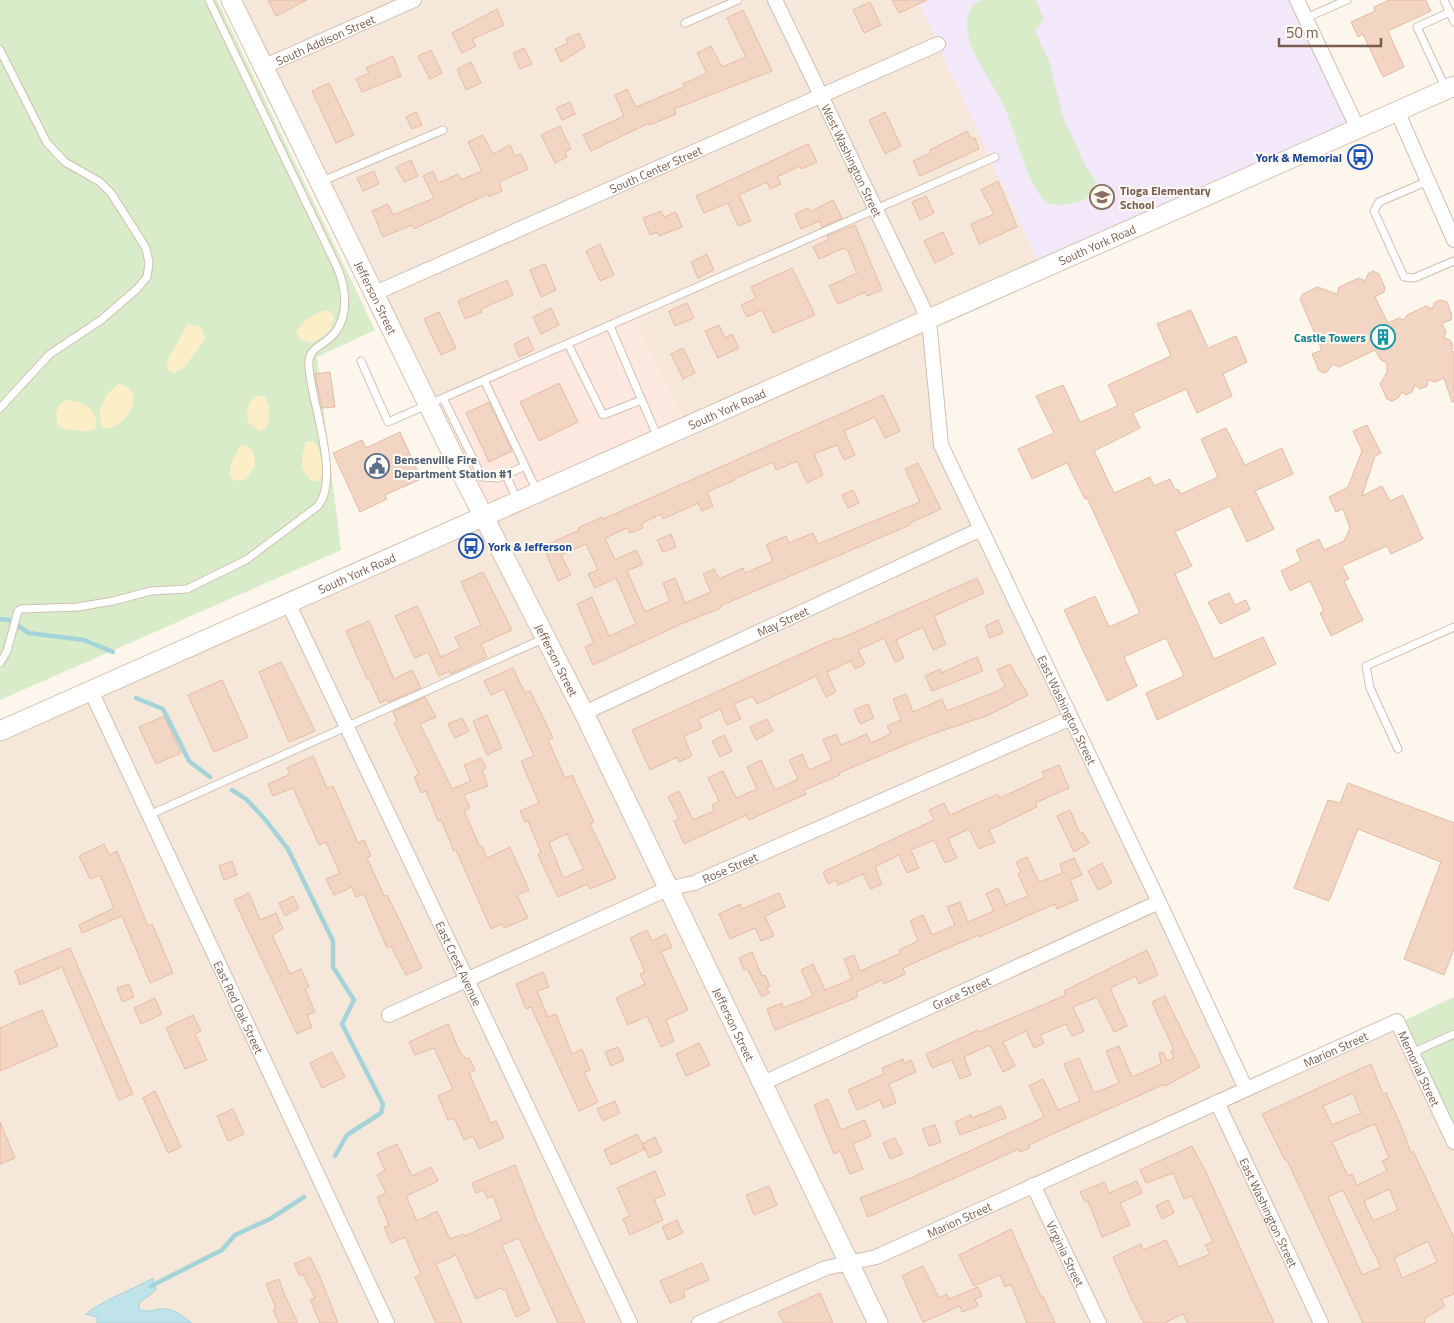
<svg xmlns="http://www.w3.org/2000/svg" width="1454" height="1323" viewBox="0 0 1454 1323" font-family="'Titillium Web',sans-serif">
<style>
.residential{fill:#f5e8da}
.commercial{fill:#fde8e0}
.education{fill:#f3e8fa}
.green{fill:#d8ecc9}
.sand{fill:#fcefc7}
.water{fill:#bfe3e8;stroke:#a5d3da}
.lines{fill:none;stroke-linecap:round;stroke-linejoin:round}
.stream{stroke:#a5d3da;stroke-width:4.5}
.building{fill:#f3d5c3;stroke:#e6bba3;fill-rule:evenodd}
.lane-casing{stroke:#d1beb0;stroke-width:9}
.street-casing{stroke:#d1beb0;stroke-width:16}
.secondary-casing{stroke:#d6c0b0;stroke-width:21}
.lane{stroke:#fff;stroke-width:7}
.street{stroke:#fff;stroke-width:14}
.secondary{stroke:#fff;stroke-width:19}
.labels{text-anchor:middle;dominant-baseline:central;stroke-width:4;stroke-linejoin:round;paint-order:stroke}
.street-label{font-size:12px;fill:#7a5c4d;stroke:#fffaf3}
.transit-label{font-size:12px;font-weight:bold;fill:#164399;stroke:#fffaf3;text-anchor:end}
.education-label{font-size:12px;font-weight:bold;fill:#785e54;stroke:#fffaf3;text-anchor:start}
.culture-label{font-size:12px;font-weight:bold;fill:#0d838f;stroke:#fffaf3;text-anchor:end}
.service-label{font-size:12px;font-weight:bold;fill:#4e5e75;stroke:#fffaf3;text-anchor:start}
</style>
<rect width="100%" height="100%" fill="#fdf6ec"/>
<path class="residential" d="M236 0H918L1040 266 687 425 433 405Z
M926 326 936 445 1245 1095 1403 1021 1454 1128V1323H883L492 522Z
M482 527 658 883 871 1323H396L97 694Z
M88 696 384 1323H0V735Z"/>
<path class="commercial" d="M635 318 687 425 487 513 433 405Z"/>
<path class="education" d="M918 0H1290L1350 127 1040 266Z"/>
<path class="green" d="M0 0H217L375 330 317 357 341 550 0 700Z
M982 0H1036L1044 19 1035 31 1049 61 1063 117 1087 169C1114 197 1070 208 1048 204 1023 181 1017 131 1001 100 993 84 972 55 969 39 966 24 965 6 982 0Z
M1454 997V1128L1403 1021Z"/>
<path class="sand" d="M328 310 334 315C334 330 324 337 312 343L301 340 296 331C305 320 313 313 328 310Z
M188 324 201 327 205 339 184 368 174 373 168 370 167 361Z
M119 384C152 392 122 430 105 429 93 414 104 394 119 384Z
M258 396 265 397C270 407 271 420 265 429L259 431 248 422C246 412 247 400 258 396Z
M66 400C82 401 101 410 95 428L86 432C76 428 67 432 58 426L56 414 59 405Z
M313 441C321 450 325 468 320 480L314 482C298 473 301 457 306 442Z
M246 445 254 452 255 465 246 479 237 481 230 477 231 463 240 446Z"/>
<path class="water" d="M153 1278 156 1290 139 1303V1310C154 1313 156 1308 167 1309 176 1310 185 1318 192 1323H97V1317L86 1314C103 1300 132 1290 153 1278Z"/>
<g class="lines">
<path class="stream" d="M0 619 9 620 29 633 84 640 113 652
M136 698 163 709 189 761 210 777
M232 790 246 799 264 818 288 849 333 941V967L354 1000 342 1024 383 1104 381 1113 347 1135 335 1156
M151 1286 222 1250 235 1235 270 1219 304 1197"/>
</g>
<path class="building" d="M268 0H307L276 16Z
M892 0H927L899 13Z
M1389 0H1426L1431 11 1388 31 1404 67 1383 77 1363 34 1358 37 1351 22 1375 11 1374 7Z
M870 2 881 25 864 33 853 10Z
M497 9 504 25 472 39 476 46 462 53 452 33Z
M743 10 772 71 674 109 676 114 650 125 649 123 591 151 583 135 624 116 615 95 627 89 636 107 684 87 683 84 707 73 697 53 711 46 722 67 746 57 727 18Z
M579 33 585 47 561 62 555 49 568 43 566 39Z
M524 48 532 64 520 69 513 53Z
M431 50 442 73 430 79 418 56Z
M393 56 401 76 362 92 356 79 369 73 366 68Z
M471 62 481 83 466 90 457 69Z
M329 83 354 135 336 143 312 91Z
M570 102 575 114 562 120 556 108Z
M416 112 422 125 412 129 406 117Z
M885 112 901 146 885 154 869 120Z
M560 126 571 149 565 152 567 157 555 163 541 135Z
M967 131 971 139 975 138 979 149 920 176 913 161 931 153 930 150Z
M483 135 493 154 510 145 515 156 521 154 528 169 499 182 502 191 489 197 488 194 414 229 412 225 383 237 372 211 388 204 393 215 434 198 423 176 433 171 438 183 458 174 461 180 482 171 468 142Z
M808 144 817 162 801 169 800 166 777 177 781 184 770 189 767 182 739 195 751 221 738 226 728 203 704 213 696 196Z
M411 160 418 176 404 182 396 167Z
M374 171 379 184 363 191 357 178Z
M998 181 1017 227 979 244 971 224 994 214 981 190Z
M926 196 934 213 920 220 912 202Z
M833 200 842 218 822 227 820 221 801 229 795 214 808 208 810 212Z
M661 211 664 217 676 212 682 227 659 236 657 232 650 235 643 218Z
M855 225 882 290 867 296 865 292 838 304 829 286 857 273 848 251 844 248 819 259 813 247 829 239 827 236Z
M943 232 953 254 935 263 924 241Z
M600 244 614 275 600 281 586 251Z
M707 254 714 270 698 278 691 262Z
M545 264 556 290 541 297 530 270Z
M792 268 815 315 773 333 762 310 747 317 741 305 756 298 751 287Z
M1373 271 1379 274 1385 288 1384 292 1375 297 1388 323 1399 318 1404 320 1407 315 1426 306 1432 309 1435 302 1440 300 1447 302 1452 316 1451 320 1442 323 1446 332 1444 338 1450 340 1453 346 1451 351 1454 352V402H1452L1444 378 1435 382 1428 380 1427 386 1420 389 1415 385 1412 392 1406 395 1402 392 1398 398 1392 401 1387 399 1380 384 1387 372V363L1381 360 1375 350 1339 367 1333 364 1326 373 1319 371 1312 354 1322 350 1300 299 1303 294 1317 287 1337 294 1339 287 1359 278 1365 281 1368 274Z
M507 280 513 295 481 309 482 312 465 319 458 301Z
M687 303 694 318 675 326 669 311Z
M551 308 559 325 541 334 533 317Z
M1191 310 1208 348 1236 336 1247 362 1223 374 1232 396 1197 413 1186 389 1133 413 1140 428 1094 451 1114 493 1150 477 1154 486 1170 479 1175 490 1178 489 1181 494 1218 477 1201 439 1226 428 1245 465 1282 448 1293 474 1255 491 1274 529 1247 542 1230 506 1175 532 1192 566 1175 574 1214 659 1263 637 1276 664 1157 720 1146 693 1184 676 1166 638 1124 657 1137 686 1107 701 1064 610 1095 596 1109 627 1140 613 1087 498 1085 499 1067 463 1032 479 1018 449 1054 433 1036 396 1063 385 1080 422 1118 406 1108 385 1171 356 1157 324Z
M439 312 456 348 441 355 424 319Z
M719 325 725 338 732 334 739 348 718 358 705 331Z
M528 337 534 350 519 357 514 344Z
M683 348 695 373 683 379 671 354Z
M330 372 335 407 322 408 315 374Z
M559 383 578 422 539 441 520 402Z
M883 395 900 431 885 438 875 417 844 431 855 455 844 460 837 445 814 454 823 475 807 483 797 461 776 470 773 462 734 479 735 480 707 492 713 506 702 511 698 503 663 519 661 514 641 524 643 528 630 533 627 528 605 538 615 560 636 550 643 564 627 571 645 612 670 601 663 583 675 578 685 603 711 592 703 574 714 569 719 579 743 568 745 573 773 561 766 545 786 536 789 543 813 533 818 544 920 502 905 469 918 463 941 509 910 523V525L720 606 721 608 681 624 593 665 585 647 594 643 577 604 592 597 609 636 636 624 616 578 595 588 588 574 598 570 586 544 561 555 571 575 558 581 543 546 580 530 578 528 602 517 603 519 637 504Z
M489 402 512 451 489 462 466 413Z
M1367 425 1381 453 1375 456 1362 496 1382 486 1390 501 1403 495 1423 539 1391 554 1387 546 1342 566 1349 579 1344 581 1363 620 1331 636 1320 613 1324 611 1310 581 1290 591 1281 571 1301 561 1296 550 1319 539 1324 550 1344 541 1350 528 1343 509 1336 512 1329 497 1348 487 1362 451 1353 431Z
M400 432 421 479 385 495 387 499 360 512 333 453 362 440 366 448Z
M853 490 859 503 848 508 842 495Z
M671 534 676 547 663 552 657 540Z
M483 572 512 630 481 644 487 657 451 674 449 671 439 676 428 652 415 658 395 616 417 606 441 657 460 648 455 637 481 625 461 582Z
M977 578 984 593 934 616 946 644 933 650 923 627 896 640 904 658 895 662 884 638 858 650 865 664 855 669 851 661 827 672 836 692 826 697 816 676 757 704 753 696 734 704 741 719 727 725 720 709 698 719 702 728 684 736 692 756 679 762 677 757 650 770 632 730 836 638 837 640Z
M1229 593 1235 605 1246 600 1250 610 1220 624 1208 602Z
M998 620 1003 633 990 638 985 626Z
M369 621 394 679 412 670 421 688 388 702 387 700 380 703 369 678 367 679 346 631Z
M977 657 983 671 932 691 925 676 940 669 941 673Z
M281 662 315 731 289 742 259 672Z
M1010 664 1028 695 989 715 929 735 839 773 840 775 804 790 806 794 749 820 746 815 684 844 674 821 679 819 668 797 679 791 693 820 714 811 712 805 719 801 708 778 723 771 736 798 757 789 747 767 761 760 775 790 798 779 789 760 802 754 809 770 832 760 823 740 836 734 841 745 867 734 871 743 891 734 887 726 901 720 893 699 906 694 913 712 942 699 947 711 998 691 1005 686 997 670Z
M513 668 525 693 530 691 544 719 553 738 548 740 565 778 572 775 594 822 590 824 616 878 590 889 587 884 558 897 543 866 538 854 541 853 528 821 525 822 520 811 539 803 521 761 534 756 504 689 491 695 484 681ZM567 834 584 869 563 878 549 842Z
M222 680 248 737 214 752 188 695Z
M425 697 436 717 420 724 452 789 471 781 464 765 481 758 486 768 482 770 488 786 464 795 470 808 464 811 480 847 482 846 487 858 510 847 529 890 517 895 528 918 504 928 502 924 491 929 456 850 454 851 441 820 438 821 426 791 421 793 414 777 419 774 394 723 397 721 393 712Z
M868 704 874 718 860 724 854 710Z
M487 715 502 748 487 755 473 721Z
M164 716 181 753 156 764 139 727Z
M462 718 469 731 455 738 448 724Z
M767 719 773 731 756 740 750 727Z
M724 735 732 751 720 757 712 741Z
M313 756 327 788 333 786 358 843 364 840 371 856 367 858 384 896 387 895 400 921 422 968 406 975 391 946 387 948 364 894 356 897 352 887 334 895 326 879 340 873 326 842 319 845 293 788 273 796 268 784 290 774 287 768Z
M1059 765 1069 788 1035 803 1037 807 989 830 995 842 979 849 969 829 948 839 957 858 945 863 934 840 911 850 919 868 907 873 899 855 875 867 882 884 871 889 863 874 838 885 836 880 828 884 823 872 934 820 929 810 944 803 950 815 998 794 1000 798 1045 777 1042 772Z
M1348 783 1454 823V949L1444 975 1404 959 1441 862 1358 829 1329 901 1294 888 1328 800 1340 803Z
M1070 810 1080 833 1083 832 1089 843 1074 852 1057 816Z
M104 844 109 855 117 851 148 926 152 924 173 973 150 983 122 916 82 933 79 925 114 908 100 875 90 879 79 856Z
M1027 857 1039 882 1063 873 1060 864 1074 858 1082 875 1070 880 1078 900 1057 909 1055 904 979 937V935L943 950 903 968 905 974 884 984 882 980 856 992 858 997 775 1030 767 1009 782 1003 783 1008 813 996 801 970 813 964 825 990 852 979 844 959 854 955 860 971 901 953 899 950 918 941 910 921 923 915 932 935 955 925 947 907 960 902 968 922 994 911 986 894 998 888 1006 905 1028 896 1018 874 1021 872 1016 862Z
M232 861 237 875 224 880 219 866Z
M1102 863 1112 883 1098 890 1088 871Z
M249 893 260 920 276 913 283 929 272 935 290 974 301 969 309 987 305 989 315 1012 307 1015 312 1027 297 1034 234 900Z
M779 893 785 907 765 916 774 936 761 941 755 928 730 939 719 914 740 904 742 909Z
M293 896 299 908 285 916 279 903Z
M647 930 652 941 666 934 672 947 661 952 688 1010 666 1020 674 1041 661 1047 647 1016 628 1025 616 998 645 984 640 974 645 972 630 938Z
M70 948 133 1094 119 1100 62 967 20 985 15 971Z
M1147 950 1158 975 1139 984 1136 976 1110 988 1127 1026 1114 1032 1097 997 1073 1007 1084 1031 1072 1036 1066 1024 1040 1035 1044 1043 1034 1048 1026 1031 1003 1042 1015 1066 1003 1072 990 1045 964 1057 971 1075 960 1079 952 1060 932 1068 926 1054 978 1030 979 1032 1066 995 1064 991Z
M752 952 762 976 765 975 770 986 767 988 769 993 762 997 747 969 744 970 739 958Z
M543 972 549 987 537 991 548 1017 556 1014 572 1054 582 1049 590 1070 584 1072 598 1102 579 1111 531 1007 526 1009 516 984Z
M129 984 134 997 122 1002 117 988Z
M1165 996 1200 1067 1165 1086V1084L1059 1131 1029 1145 1030 1148 1020 1152 1019 1149 868 1217 860 1198 906 1180 1044 1117 1029 1086 1043 1079 1058 1110 1080 1101 1064 1064 1079 1058 1094 1093 1119 1083 1106 1051 1119 1046 1132 1077 1161 1064 1159 1053 1163 1052 1167 1061 1174 1058 1171 1051 1174 1050 1152 1002Z
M155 998 162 1014 141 1024 134 1008Z
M42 1010 58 1046 0 1071V1028Z
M193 1015 201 1031 195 1034 207 1060 185 1069 166 1028Z
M448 1024 460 1052 466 1059 469 1058 475 1070 469 1073 491 1123 496 1121 504 1138 479 1149 473 1136 464 1140 454 1118 448 1120 438 1096 453 1089 434 1048 415 1055 409 1042Z
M699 1043 710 1065 686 1076 676 1054Z
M618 1047 624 1060 611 1066 605 1052Z
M332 1052 345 1077 322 1088 310 1063Z
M903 1059 904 1063 911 1060 916 1072 889 1084 896 1103 883 1108 880 1100 857 1110 848 1090 884 1074 882 1068Z
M1371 1064 1383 1094 1386 1093 1399 1121 1411 1153 1413 1151 1454 1238V1294L1441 1299 1445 1306 1424 1319 1425 1323H1363L1287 1160H1285L1262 1114ZM1353 1093 1361 1113 1332 1125 1323 1106ZM1375 1124 1389 1158 1382 1161 1387 1171 1357 1185 1352 1174 1348 1176 1332 1142ZM1389 1189 1398 1210 1373 1221 1364 1201ZM1343 1190 1381 1267 1362 1275 1328 1197ZM1428 1241 1437 1262 1402 1278 1394 1258Z
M155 1091 181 1147 168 1153 143 1098Z
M828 1099 841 1130 865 1120 871 1136 853 1144 863 1169 850 1174 840 1151 834 1154 814 1105Z
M615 1101 620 1113 603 1121 597 1109Z
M1001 1106 1006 1118 960 1135 955 1122 971 1115 972 1118Z
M233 1109 244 1134 228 1141 217 1116Z
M0 1122 15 1158 0 1164Z
M935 1125 941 1142 929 1146 922 1129Z
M637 1134 645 1149 611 1165 604 1150Z
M655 1137 662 1152 649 1158 642 1144Z
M895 1138 903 1154 890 1159 883 1143Z
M397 1144 412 1176 431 1167 438 1181 406 1196 417 1221 437 1211 450 1239 464 1234 465 1236 502 1219 493 1196 487 1198 484 1190 476 1193 472 1183 515 1165 538 1223 585 1323H558L519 1238 502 1245 530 1310 516 1317 505 1289 503 1290 501 1288 476 1299 456 1255 436 1264 462 1323H436L415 1277 421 1274 405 1237 391 1243 384 1227 389 1225 377 1197 386 1193 377 1175 385 1170 377 1153Z
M1192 1146 1206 1172 1274 1323H1188L1183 1314 1164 1323H1144L1131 1298 1113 1257 1141 1244 1143 1250 1166 1240 1179 1267 1210 1254 1205 1245 1213 1242 1192 1196 1184 1199 1173 1173 1146 1183 1140 1170Z
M655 1171 665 1195 654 1199 663 1220 630 1235 623 1219 630 1216 617 1188Z
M1137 1181 1142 1193 1120 1203 1130 1225 1102 1237 1088 1201 1085 1202 1080 1192 1104 1182 1109 1193Z
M769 1186 777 1205 754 1215 746 1195Z
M1168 1200 1174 1213 1162 1219 1156 1206Z
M677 1220 683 1233 668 1240 662 1227Z
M1011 1229 1041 1297 1043 1296 1055 1323H1027L1011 1284 1005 1287 1000 1275 974 1286 965 1268 959 1255Z
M310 1257 320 1277 338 1323H320L310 1300 315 1298 303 1274 300 1276 294 1264Z
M702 1263 709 1280 683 1291 685 1297 670 1303 660 1281Z
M923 1266 939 1298 947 1294 949 1299 978 1287 982 1296 975 1299 978 1306 962 1312 960 1306 923 1322 902 1276Z
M279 1279 284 1294 298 1323H279L273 1310 276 1308 266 1284Z
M820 1293 833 1323H784L778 1312Z"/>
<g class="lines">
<defs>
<path id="lane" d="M1444 0 1454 22
M1306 18 1347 0
M685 23 738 0
M0 50 47 143 65 162 100 182 111 193 146 248 149 263 147 277 137 289 101 320 50 354 0 408
M1446 89 1417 27 1450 12
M1428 181 1379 202 1374 211 1404 277 1414 278 1454 261
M320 182 443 130
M610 326 658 438
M568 344 603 415 642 400
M361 361 388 422 995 157
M443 398 482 477 498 478 525 466 484 380
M525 466 537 491
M506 475 517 500
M0 663 7 651 18 611 21 609 78 607 113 601 151 591 187 589 246 560 318 506C341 477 311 402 309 367 307 348 321 347 332 336 350 318 346 288 337 267L209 0
M1398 749 1370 688 1366 666 1454 627
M149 815 545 638
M1412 1053 1454 1034"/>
<g id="street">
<path id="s1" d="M775 0 929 320 941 445 1159 902 1246 1089"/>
<path d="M1297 0 1358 129"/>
<path id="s2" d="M263 67 414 0"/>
<path d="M1397 111 1454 240"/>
<path id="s3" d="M373 294 938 44"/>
<path id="s4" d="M288 603 630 1323"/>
<path id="s5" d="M91 691 387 1323"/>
<path id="s6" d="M584 713 981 529"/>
<path id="s7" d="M389 1015 667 889 694 883 1071 718"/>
<path id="s8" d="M763 1083 1159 902"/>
<path id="s9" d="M1217 1102 1321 1323"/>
<path id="s10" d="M1033 1185 1099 1323"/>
<path id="s11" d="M699 1323 826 1268 876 1257 1397 1021 1454 1142"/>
</g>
<g id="secondary">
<path id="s12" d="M231 0 467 484 584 713 878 1323"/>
<path id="s13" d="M0 731 1454 86"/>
</g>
</defs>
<use href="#lane" class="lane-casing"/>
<use href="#street" class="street-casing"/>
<use href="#secondary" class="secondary-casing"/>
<use href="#lane" class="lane"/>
<use href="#street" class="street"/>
<use href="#secondary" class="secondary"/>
</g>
<defs>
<symbol id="bus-ring" viewBox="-11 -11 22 22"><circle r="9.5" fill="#fffaf3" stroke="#1a4fb4" stroke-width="1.5"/><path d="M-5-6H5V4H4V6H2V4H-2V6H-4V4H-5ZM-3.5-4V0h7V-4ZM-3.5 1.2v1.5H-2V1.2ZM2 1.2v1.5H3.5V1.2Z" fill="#1a4fb4"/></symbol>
<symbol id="school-ring" viewBox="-11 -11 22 22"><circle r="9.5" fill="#fffaf3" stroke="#8d6e63" stroke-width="1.5"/><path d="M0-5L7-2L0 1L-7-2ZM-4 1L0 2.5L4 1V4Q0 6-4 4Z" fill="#8d6e63"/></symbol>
<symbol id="building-ring" viewBox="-11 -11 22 22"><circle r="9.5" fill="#fffaf3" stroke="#0f9aa8" stroke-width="1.5"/><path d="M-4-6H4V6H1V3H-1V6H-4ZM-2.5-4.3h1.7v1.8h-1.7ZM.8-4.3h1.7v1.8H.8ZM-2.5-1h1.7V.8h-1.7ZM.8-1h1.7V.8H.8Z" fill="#0f9aa8"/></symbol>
<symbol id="civic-ring" viewBox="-11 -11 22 22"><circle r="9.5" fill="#fffaf3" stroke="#5c6f8a" stroke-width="1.5"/><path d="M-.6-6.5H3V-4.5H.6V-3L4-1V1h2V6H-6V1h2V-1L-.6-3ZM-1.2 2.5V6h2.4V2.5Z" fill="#5c6f8a"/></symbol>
</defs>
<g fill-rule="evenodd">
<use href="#bus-ring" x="1346" y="143" width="28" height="28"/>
<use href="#school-ring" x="1088" y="183" width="28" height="28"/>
<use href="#building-ring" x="1369" y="323" width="28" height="28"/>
<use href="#civic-ring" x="363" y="452" width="28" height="28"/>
<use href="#bus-ring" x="457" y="532" width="28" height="28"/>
</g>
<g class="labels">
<g class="street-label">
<text stroke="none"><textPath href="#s2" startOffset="68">South Addison Street</textPath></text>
<text stroke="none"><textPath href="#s1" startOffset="178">West Washington Street</textPath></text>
<text stroke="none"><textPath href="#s3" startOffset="309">South Center Street</textPath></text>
<text stroke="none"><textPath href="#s13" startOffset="1200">South York Road</textPath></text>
<text stroke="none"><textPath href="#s12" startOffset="331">Jefferson Street</textPath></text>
<text stroke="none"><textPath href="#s13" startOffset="795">South York Road</textPath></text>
<text stroke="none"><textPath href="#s13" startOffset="390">South York Road</textPath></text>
<text stroke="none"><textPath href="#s6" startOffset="219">May Street</textPath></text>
<text stroke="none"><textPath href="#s12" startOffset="736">Jefferson Street</textPath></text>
<text stroke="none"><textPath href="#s1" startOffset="774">East Washington Street</textPath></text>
<text stroke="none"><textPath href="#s7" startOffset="372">Rose Street</textPath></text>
<text stroke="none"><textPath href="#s4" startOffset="399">East Crest Avenue</textPath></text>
<text stroke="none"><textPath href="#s8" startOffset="218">Grace Street</textPath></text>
<text stroke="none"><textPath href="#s5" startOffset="349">East Red Oak Street</textPath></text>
<text stroke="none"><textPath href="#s12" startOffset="1141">Jefferson Street</textPath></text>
<text stroke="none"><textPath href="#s11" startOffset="694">Marion Street</textPath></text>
<text stroke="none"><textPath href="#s11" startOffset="814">Memorial Street</textPath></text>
<text stroke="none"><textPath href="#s9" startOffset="122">East Washington Street</textPath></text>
<text stroke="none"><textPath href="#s11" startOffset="281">Marion Street</textPath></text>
<text stroke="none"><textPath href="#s10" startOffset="76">Virginia Street</textPath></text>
</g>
<g class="transit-label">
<text x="1342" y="157">York &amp; Memorial</text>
<text x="488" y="546" text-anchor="start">York &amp; Jefferson</text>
</g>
<g class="education-label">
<text x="1120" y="190">Tioga Elementary<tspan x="1120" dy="14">School</tspan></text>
</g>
<g class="culture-label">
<text x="1366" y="337">Castle Towers</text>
</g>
<g class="service-label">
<text x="394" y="459">Bensenville Fire<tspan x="394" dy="14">Department Station #1</tspan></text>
</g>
</g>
<path d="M1279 38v8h102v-8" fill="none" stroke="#7a5c4d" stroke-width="2.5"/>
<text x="1286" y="38" font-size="15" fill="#7a5c4d" stroke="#fffaf3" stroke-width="4" paint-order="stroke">50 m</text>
</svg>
